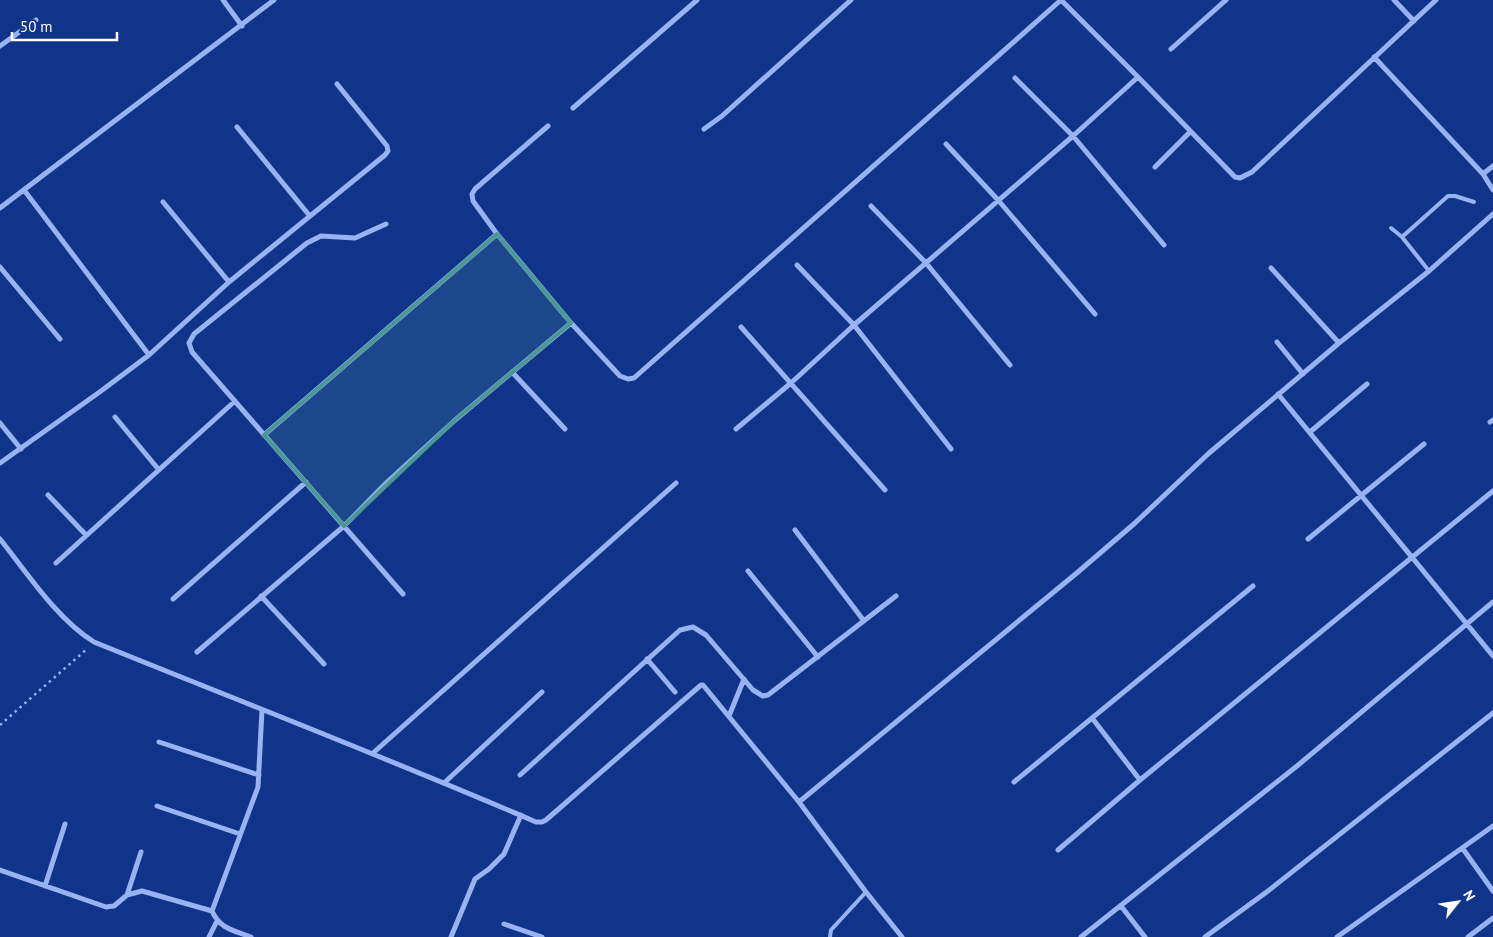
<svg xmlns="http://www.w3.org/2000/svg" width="1493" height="937" viewBox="0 0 1493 937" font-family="'PT Sans',sans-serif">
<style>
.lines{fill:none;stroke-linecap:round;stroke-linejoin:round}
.path{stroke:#97b3f1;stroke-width:2.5;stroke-dasharray:2.5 4;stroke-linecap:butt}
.lane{stroke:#97b3f1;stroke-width:4}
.street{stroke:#97b3f1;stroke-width:5}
.marked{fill:#4b9892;fill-opacity:0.2;stroke:#4b9892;stroke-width:4;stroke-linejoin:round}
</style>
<rect width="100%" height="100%" fill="#11348b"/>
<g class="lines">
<path class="path" d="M0 725 87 649"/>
<path class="lane" d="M1391 228 1402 237 1429 271
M1402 237 1448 196H1455L1474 202
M830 937 831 930 866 892"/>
<path class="street" d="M223 0 242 26
M1061 0 1138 77 1235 177 1240 178 1252 172 1436 0
M1394 0 1414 21
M0 46 36 20
M1171 49 1226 0
M1374 57 1483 174 1493 190
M1015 78 1073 136 1164 245
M573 108 697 0
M548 126 475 189 472 194 473 201 497 234 571 323 620 376 628 379 634 378 1061 0
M237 127 309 215
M704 129 722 116 851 0
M946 144 998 200 1095 314
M1155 167 1190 132
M1483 174 1493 166
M24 190 149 355
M163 202 229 282
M871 206 926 263 1010 365
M0 208 274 0
M386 224 355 238 321 236 307 243 194 334 189 343 192 352 403 594
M797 265 854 325 951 449
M0 267 60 339
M1271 268 1339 343
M741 327 885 490
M1277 342 1303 374
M512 372 565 429
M1278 394 1493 656
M115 417 159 470
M1490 422 1493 420
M0 423 21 449
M736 429 791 383 854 325 1073 136 1138 77
M1310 432 1367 384
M264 435 497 234
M0 463 101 391 149 355 229 282 385 155 388 151 387 146 337 84
M48 495 86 535
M795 530 864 621
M0 539C28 574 57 619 94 642 242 702 390 759 536 822H542L546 820 701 685H703L799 802 866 892 902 937
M1308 539 1424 444
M56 563 235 401
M748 571 818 657
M261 596 324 664
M173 599 306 482
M197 652 344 526 386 483 454 421 571 323
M647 659 675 692
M729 716 744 679
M1092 718 1140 780
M159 742 259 775
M373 753 676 483
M520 775 680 630 693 627 706 635 753 690 763 696 768 695 896 596
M1014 782 1253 586
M444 783 542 692
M799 802 1078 572 1135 523 1208 454 1339 343 1429 271 1493 214
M157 806 240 834
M1463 849 1493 891
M1058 850 1140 780 1493 491
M0 870 106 907 114 906 127 895 142 891 212 911
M45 886 65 824
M127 895 141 852
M1121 906 1145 937
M504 924 542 937
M209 937 217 921
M251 937C233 930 220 929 212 911L258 787 262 710
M451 937 475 879 489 869 504 854 521 815
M1081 937 1297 766 1493 602
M1205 937 1268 891 1493 713
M1337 937 1493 826
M1468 937 1493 918"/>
</g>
<path class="marked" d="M497 234 571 323 454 421 344 526 264 435Z"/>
<g transform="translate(1458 902) rotate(60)" stroke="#11348b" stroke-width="4" paint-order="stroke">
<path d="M0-4L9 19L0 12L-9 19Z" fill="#ffffff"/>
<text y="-8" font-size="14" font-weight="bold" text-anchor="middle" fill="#ffffff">N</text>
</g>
<path d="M12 32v8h105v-8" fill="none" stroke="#ffffff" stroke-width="2.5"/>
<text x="20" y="32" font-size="15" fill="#ffffff" stroke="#11348b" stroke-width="4" paint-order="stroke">50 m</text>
</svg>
